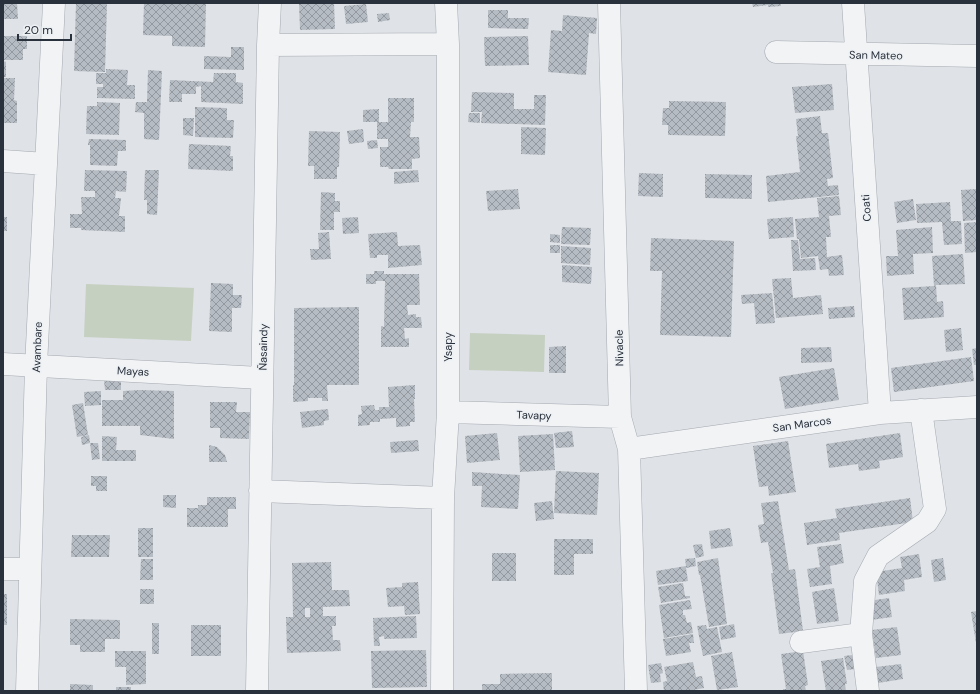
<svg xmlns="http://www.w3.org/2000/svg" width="980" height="694" viewBox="0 0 980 694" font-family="'DM Sans',sans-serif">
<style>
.green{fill:#c5d0c1}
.building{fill:url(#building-cross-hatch);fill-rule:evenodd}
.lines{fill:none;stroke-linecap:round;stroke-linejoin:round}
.minor-casing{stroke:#a5a9b0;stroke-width:23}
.minor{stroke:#f1f3f5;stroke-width:22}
.labels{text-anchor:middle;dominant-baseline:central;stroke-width:3;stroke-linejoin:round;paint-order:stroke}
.street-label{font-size:11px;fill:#29313c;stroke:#eef1f4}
</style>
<defs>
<pattern id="building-cross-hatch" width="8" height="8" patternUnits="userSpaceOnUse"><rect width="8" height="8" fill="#b6bcc3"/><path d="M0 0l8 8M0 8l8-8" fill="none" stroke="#9499a0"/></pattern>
</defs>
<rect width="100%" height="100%" fill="#dfe2e7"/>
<path class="green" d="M86 284 194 288 191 341 84 337Z
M470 333 545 335 544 372 469 370Z"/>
<path class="building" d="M3 3H17L18 19H3Z
M76 3H107L105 72 74 71Z
M144 3H206L205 47 172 46V36L143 35Z
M299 3H334L335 29 300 30Z
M752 3H780L781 6 768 7V5L753 7Z
M366 4 368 22 346 24 344 6Z
M488 10H508V18H529L528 29 488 28Z
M389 13 390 20 378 22 377 14Z
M563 15 597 18 596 34 589 33 586 75 548 72 551 30 562 31Z
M3 36H27V49H23V60H3Z
M528 36 529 65 485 66 484 37Z
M231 47H244V70L204 69V56L231 57Z
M3 61 6 62V77H3Z
M106 69 128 70 127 85H135V99L97 98V87H103V84H96V73H106Z
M148 70 162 71 159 140 144 139V113L135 112 136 102H147Z
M214 73H236V82L243 83V104L201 102V86L196 87V94H182V102H169L170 80 213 82Z
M3 78H15L14 100 17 101V123H3Z
M832 84 834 110 795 113 792 87Z
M472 92 514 93V109H534V95H546L545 125 481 123 482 112H471Z
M388 98H414V122H411L410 137H419L420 158 412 159V169H389L388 167H380V147H388V139H377V122H363V110L379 109V122H388Z
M669 101 726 102 725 136 668 135V125H662L663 108H669Z
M97 102 120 103 119 135 86 134 87 106H97Z
M195 107 227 108V120H234L233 138 195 137Z
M469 113H480V123L468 122Z
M820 116 822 133H828L833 178 827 179 828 186 838 185 839 195 768 202 766 176 800 172 796 136H798L796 119Z
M183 118H194L193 136 183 135Z
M521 127 546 128 545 155 521 154Z
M363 129 364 142 349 144 347 131Z
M309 131 340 132 339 167H337V179H314V166H308Z
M89 139 126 140V151H118L117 166 90 165V145H88Z
M377 140 378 148 368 149 367 141Z
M189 144 231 146 230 156H233V171L188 169Z
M85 170 127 171 126 192 116 191 115 198H121L119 216H125V232L81 230V228H70V214H82L81 197H95V191H84Z
M145 170H159L157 215 147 214V200H144Z
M418 170 419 182 394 184V172Z
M639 173 663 174V197L638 196Z
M705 174 752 175V199L705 198Z
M518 189 520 209 488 211 486 191Z
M977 189V220L963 221 961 190Z
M321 192 335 193V201H340V212H334V230H320Z
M839 196 841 215 829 216 831 237H826L827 257 842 255 844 275 829 276 828 269 820 270 818 256 801 258 799 239H797L795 219 819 217 817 198Z
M913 199 916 220 897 223 894 202Z
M950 202 951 221H961L962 244 944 245 942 222 917 223 916 204Z
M3 217H7V231H3Z
M358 217 359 233 343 234 342 218Z
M793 217 794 237 769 239 767 219Z
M977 222V252L965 253 964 223Z
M562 227 591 228 590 245 561 244Z
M932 227 933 253 913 254 914 274 887 276 886 256H898L896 230Z
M329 232 331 259 311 260 310 249H319L318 233Z
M397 232 398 246 420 245 422 265 388 268V255H377V258H370L368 234Z
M550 234 560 235V243L550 242Z
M651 238 734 241 731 337 660 335 662 271H650Z
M791 240H798L800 259 815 258 816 270 793 271Z
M550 245H560V253H550Z
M561 246 591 248 590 265 561 263Z
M963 254 965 284 936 285 937 302 943 301 944 317 904 320 902 288 934 286 932 256Z
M562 265 592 267 591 284 562 282Z
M374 271H384V274H419L420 305H407L408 315 416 314V317H421L422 328H404L405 339 409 338V347H381V326L384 327 385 281H376V284H366V274H374Z
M791 278 793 298 821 295 823 314 776 318 772 279Z
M211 283 233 284V295H242L241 308H232V332L209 331Z
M772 293 775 323 756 324 754 303 742 304 741 295Z
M854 306 855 317 829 319 828 308Z
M359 307V385H327L328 401H322V398H308V401L293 402V385H294V308Z
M961 328 963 350 946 352 944 330Z
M566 346V373H549V347Z
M831 347 832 362 801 363V348Z
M977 348V365H974L972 349Z
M971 357 974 381 894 392 891 368Z
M834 368 839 400 785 409 779 377Z
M104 380H121V390H105Z
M415 385V399H414L415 422H410V426L396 427V418L380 419V422H370V425L358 426V415L362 414 361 406 374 405 375 410H379V407H389L388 387Z
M140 390 174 391V439L140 435V426H102V400H123V391Z
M101 391V405L85 406 84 392Z
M210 402H237L236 412H250L249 439 220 438V428H210Z
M83 403 88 435 77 437 72 405Z
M328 409 329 420 324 421V425L302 428 300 412Z
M572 431 574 447 556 448 554 433Z
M497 433 500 460 467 463 465 436Z
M900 433 903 457 879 461 880 468 859 471 858 464 829 468 826 444Z
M553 434 555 470 520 472 518 436Z
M89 435 90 443 82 445 81 437Z
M102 436 117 437 116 450H136V461H102Z
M418 440 419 451 391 453 390 442Z
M788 441 796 492 769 496 768 486 759 487 753 446Z
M90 443H98L100 459 92 460Z
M209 445 217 447 225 455 227 462H209Z
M556 471 599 473 597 515 554 513Z
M472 472 520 475 518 509 481 507 482 486H472Z
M91 476H107V491H96V486H91Z
M163 495H176V508L163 507Z
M207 497H236V509H228V527H187V508H198V505H207Z
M910 498 913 522 839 533 840 540 807 545 804 523 837 518 835 509Z
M552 501 554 519 536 521 534 503Z
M778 501 789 570 795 569 803 631 779 634 771 573H773L768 542 761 543 758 525 764 524 761 503Z
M138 528H153V557H138Z
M730 528 733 546 711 549 709 531Z
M72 535H110L109 557H71Z
M554 539H593V554H574V575H554Z
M702 544 704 556 696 558 693 545Z
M841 544 844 563 830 566 832 584 810 587 807 569 820 567 817 547Z
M492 553H516V581H492Z
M919 554 922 577 904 580 905 591 879 595 876 572 902 568 900 557Z
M695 558 696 566 686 568 688 581 658 585 656 571 686 566 685 559Z
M718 558 727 624 709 627 700 575H699L697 562Z
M943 558 946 580 934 582 931 560Z
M141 559H153V580H140Z
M331 562 332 590H349L350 606 323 607V616H336V626H332L333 640H340L341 651 287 653 286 617H293L292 563ZM305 608H310V617H305Z
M418 582 420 614 405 615 404 606 388 607 386 588 402 587V583Z
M683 583 685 596H690V598L661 603 658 587Z
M834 588 839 621 817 624 812 592Z
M140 589H154V604H140Z
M3 594H7V625H3Z
M889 598 892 617 871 620 868 601Z
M690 600 692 609 683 610V615H685L687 623 691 622 693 633 664 638 659 605Z
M977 611V643H976L971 612Z
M416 616 417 638 384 639V636L379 637 380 646H374L373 618Z
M70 619 120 620V639H105V652H80V645H70Z
M152 623H159V654H152Z
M734 624 736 637 721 640 719 627Z
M191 625H221V656H191Z
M706 625 707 629 717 627 722 652 703 656 697 626Z
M897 627 901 655 876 658 872 630Z
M693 634 694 643H689L691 652 666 656 663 639Z
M426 650 427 687 372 688 371 651Z
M115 651H146V684L126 685V667H115Z
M803 651 808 685 805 686 806 691H783V689H786L781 654Z
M732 652 738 687 717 690 711 656Z
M853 655 855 669 847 670 844 656Z
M843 658 847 684H845L846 691H826L821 661Z
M693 662 696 677 702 676 704 688 688 691H664L663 682 667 681 664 667Z
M661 663 663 673 660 674 661 682 651 683 648 665Z
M901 664 903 679 878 683 876 667Z
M552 673V691H482V684H500V674Z
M70 684 93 685V691H70Z
M116 687H131V691H116Z"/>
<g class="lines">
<defs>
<path id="minor" d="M609 3 620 417 629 449 636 691
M853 3 880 413
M268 45 448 44
M776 52 977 56
M3 161 46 164
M3 364 262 378
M448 412 620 417
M629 449 880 413 977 407
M260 491 443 498
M3 569H30
M801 642 861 634
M27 691 36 366 54 3
M257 691 268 45 270 3
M442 691 443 498 448 412V44L446 3
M868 691 861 634 865 581 878 556 927 522 935 509 921 410"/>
</defs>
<use href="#minor" class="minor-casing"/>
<use href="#minor" class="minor"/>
</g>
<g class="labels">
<g class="street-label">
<text transform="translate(876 55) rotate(1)">San Mateo</text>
<text transform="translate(866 208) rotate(-94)">Coati</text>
<text transform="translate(37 347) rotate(-88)">Avambare</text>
<text transform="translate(263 347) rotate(-89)">Ñasaindy</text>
<text transform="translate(448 347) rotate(-90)">Ysapy</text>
<text transform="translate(619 348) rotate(-91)">Nivacle</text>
<text transform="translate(133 371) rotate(3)">Mayas</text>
<text transform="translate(534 415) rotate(2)">Tavapy</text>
<text transform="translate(802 424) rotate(-8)">San Marcos</text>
</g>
</g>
<rect width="980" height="694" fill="none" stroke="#29313c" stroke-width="8"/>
<path d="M18 34v6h53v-6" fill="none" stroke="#29313c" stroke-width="2"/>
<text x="24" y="34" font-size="12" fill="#29313c" stroke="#eef1f4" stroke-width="3" paint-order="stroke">20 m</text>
</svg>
